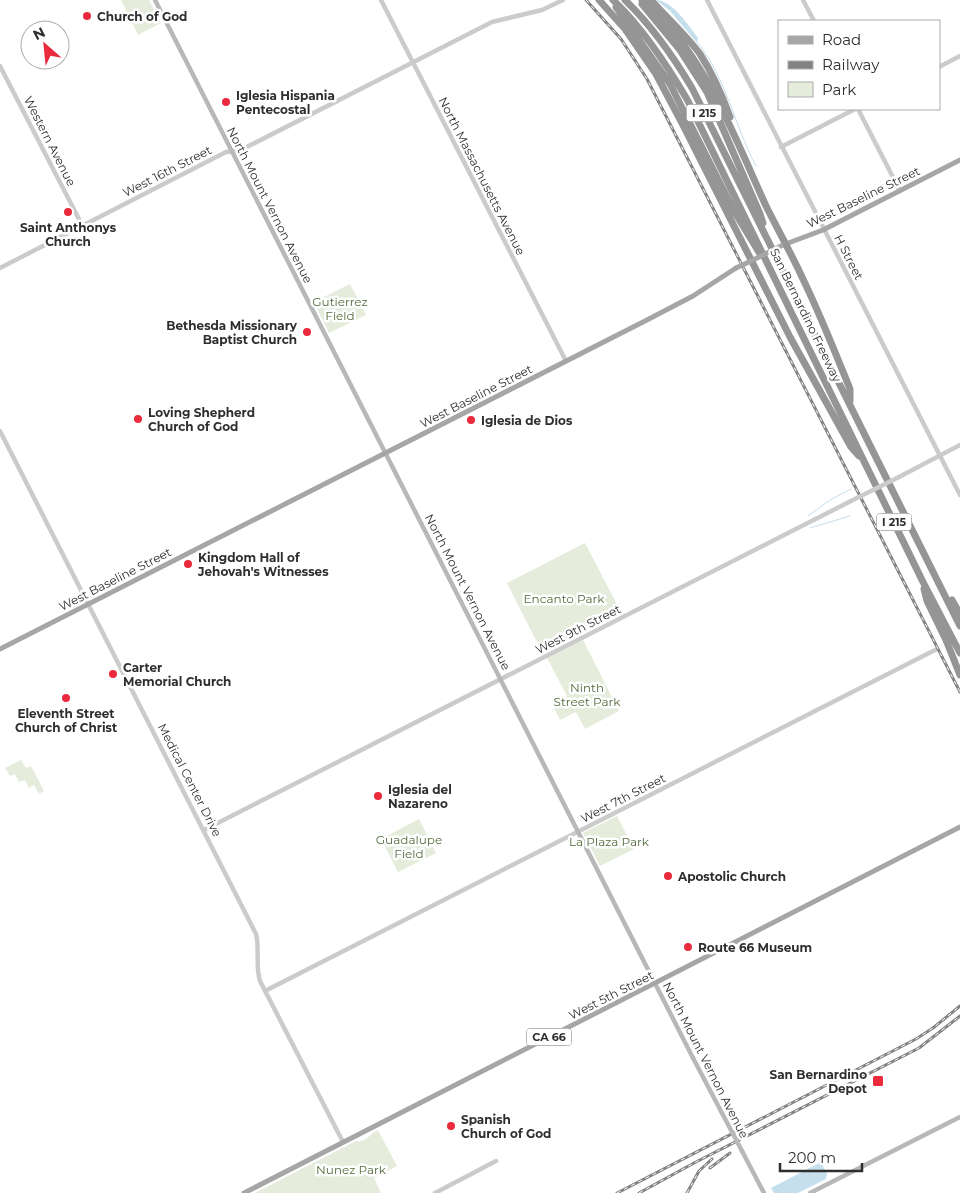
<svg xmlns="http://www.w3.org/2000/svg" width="960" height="1193" viewBox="0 0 960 1193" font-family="Montserrat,sans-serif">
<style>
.green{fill:#e5ecdb}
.water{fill:#c6dfed}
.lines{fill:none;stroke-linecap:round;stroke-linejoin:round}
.stream{stroke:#c6dfed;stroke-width:1}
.tertiary{stroke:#cbcbcb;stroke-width:4.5}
.secondary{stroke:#b8b8b8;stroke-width:4.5}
.primary{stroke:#a6a6a6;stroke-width:5}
.motorway{stroke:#959595;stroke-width:7}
.rail-casing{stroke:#838383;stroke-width:3}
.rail{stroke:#fff;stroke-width:1;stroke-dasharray:4;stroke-linecap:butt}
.tertiary-bridge{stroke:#cbcbcb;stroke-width:4.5}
.secondary-bridge{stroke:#b8b8b8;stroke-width:4.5}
.primary-bridge{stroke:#a6a6a6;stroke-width:5}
.poi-dot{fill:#eb2a3d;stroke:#fff;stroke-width:2}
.labels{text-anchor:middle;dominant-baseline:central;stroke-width:5;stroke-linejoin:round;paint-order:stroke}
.shield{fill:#fff;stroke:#6d6d6d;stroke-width:1}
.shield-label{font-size:11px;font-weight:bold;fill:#2e2e2e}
.poi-label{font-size:12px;font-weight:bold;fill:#2e2e2e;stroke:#fff;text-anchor:start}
.street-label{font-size:12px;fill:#2e2e2e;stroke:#fff}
.park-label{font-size:12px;fill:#526b3a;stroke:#fff}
</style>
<rect width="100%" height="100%" fill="#fff"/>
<path class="green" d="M121 0H149L161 23 138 35Z
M350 284 366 315 329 333 314 302Z
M585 543 621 612 542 652 507 583Z
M583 640 619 711 585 729 576 712 560 720 552 704 567 696 547 658Z
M21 760 26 768 31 766 44 791 39 794 34 785 29 788 25 780 19 782 15 774 10 776 5 768Z
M617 816 634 849 600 866 583 833Z
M419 819 436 853 398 872 381 839Z
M378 1130 397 1166 374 1178 381 1193H255L356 1141C365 1143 370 1134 378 1130Z"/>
<path class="water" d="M656 0C672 0 689 26 698 38L697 43 670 11Z
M821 1162 827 1174 826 1179 798 1193H774L771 1188Z"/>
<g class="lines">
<path class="stream" d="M697 42C727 79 734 125 756 166
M808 516 830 500 851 489
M810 528 850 516"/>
<path class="tertiary" d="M381 0 566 361
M707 0 960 495
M803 0 814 21
M0 66 82 225
M939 67 960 56
M858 109 900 191
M781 147 855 109
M0 268 226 152 239 151 492 22 542 10 563 0
M0 431 256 934C260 950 255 965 260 981L343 1142
M899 477 960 445
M204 830 851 501
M265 991 935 650
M435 1193 496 1161"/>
<path class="secondary" d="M155 0 693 1058
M742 1151 764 1193
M810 1193 960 1117"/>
<path class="primary" d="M783 245 823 230 960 160
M0 649 645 321 693 296 736 268
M244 1193 960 827"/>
<path class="motorway" d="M599 0 625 29 656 74 683 125 790 337 851 447 859 456
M613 0C643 28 667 65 688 101L923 582 960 653
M625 0C652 26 673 56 692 88L960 626
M642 0C705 53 733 134 766 206 778 230 791 253 802 277 820 314 835 352 850 389V401
M651 0C667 18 686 35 700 54 713 74 722 95 730 117
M642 4 680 50 707 92 760 214 763 223
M616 7 670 84 734 211 760 254
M924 589 927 601 946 640 960 675
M952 600 960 614"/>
<defs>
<path id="rail" d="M586 0 621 39 647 79 960 692
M710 1168 730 1153
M617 1193 916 1039 933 1028 960 1006
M639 1193 694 1163 919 1048 960 1016
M687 1193 699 1171 712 1159"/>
</defs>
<use href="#rail" class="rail-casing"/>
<use href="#rail" class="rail"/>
<path class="tertiary-bridge" d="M851 501 899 477"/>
<path class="secondary-bridge" d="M693 1058 742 1151"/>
<path class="primary-bridge" d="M755 259 781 246
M736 268 751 261"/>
</g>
<g class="poi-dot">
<circle cx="87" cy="16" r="5"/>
<circle cx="226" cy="102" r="5"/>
<circle cx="68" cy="212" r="5"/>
<circle cx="307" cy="332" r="5"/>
<circle cx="138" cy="419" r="5"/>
<circle cx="471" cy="420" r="5"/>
<circle cx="188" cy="564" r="5"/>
<circle cx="113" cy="674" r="5"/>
<circle cx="66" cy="698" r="5"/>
<circle cx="378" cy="796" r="5"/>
<circle cx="668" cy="876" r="5"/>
<circle cx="688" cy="947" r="5"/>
<rect x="872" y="1075" width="12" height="12" rx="2.5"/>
<circle cx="451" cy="1126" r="5"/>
</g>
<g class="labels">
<g class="shield">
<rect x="686.5" y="104.5" width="35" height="17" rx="4"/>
<rect x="876.5" y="513.5" width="35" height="17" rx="4"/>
<rect x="526.5" y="1028.5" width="45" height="17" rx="4"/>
</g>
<g class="shield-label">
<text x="704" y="113">I 215</text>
<text x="894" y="522">I 215</text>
<text x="549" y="1037">CA 66</text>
</g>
<g class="poi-label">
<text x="97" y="16">Church of God</text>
<text x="236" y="95">Iglesia Hispania<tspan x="236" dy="14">Pentecostal</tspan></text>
<text x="68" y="227" text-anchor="middle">Saint Anthonys<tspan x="68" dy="14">Church</tspan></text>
<text x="297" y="325" text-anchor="end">Bethesda Missionary<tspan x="297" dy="14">Baptist Church</tspan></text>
<text x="148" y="412">Loving Shepherd<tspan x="148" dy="14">Church of God</tspan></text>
<text x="481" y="420">Iglesia de Dios</text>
<text x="198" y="557">Kingdom Hall of<tspan x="198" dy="14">Jehovah's Witnesses</tspan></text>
<text x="123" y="667">Carter<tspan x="123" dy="14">Memorial Church</tspan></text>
<text x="66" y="713" text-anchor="middle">Eleventh Street<tspan x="66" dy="14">Church of Christ</tspan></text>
<text x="388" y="789">Iglesia del<tspan x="388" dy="14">Nazareno</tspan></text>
<text x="678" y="876">Apostolic Church</text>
<text x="698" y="947">Route 66 Museum</text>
<text x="867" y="1074" text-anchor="end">San Bernardino<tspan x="867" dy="14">Depot</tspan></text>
<text x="461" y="1119">Spanish<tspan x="461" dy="14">Church of God</tspan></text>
</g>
<g class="street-label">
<text transform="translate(50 141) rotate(63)">Western Avenue</text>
<text transform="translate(167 171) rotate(-27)">West 16th Street</text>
<text transform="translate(482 176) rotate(63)">North Massachusetts Avenue</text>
<text transform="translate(863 197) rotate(-26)">West Baseline Street</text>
<text transform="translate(270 205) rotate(63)">North Mount Vernon Avenue</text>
<text transform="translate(849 257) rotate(63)">H Street</text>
<text transform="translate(806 315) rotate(64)">San Bernardino Freeway</text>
<text transform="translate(476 396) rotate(-27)">West Baseline Street</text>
<text transform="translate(115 579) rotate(-27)">West Baseline Street</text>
<text transform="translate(468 592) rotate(63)">North Mount Vernon Avenue</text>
<text transform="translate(578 629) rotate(-27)">West 9th Street</text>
<text transform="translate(190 780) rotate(63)">Medical Center Drive</text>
<text transform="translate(623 798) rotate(-27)">West 7th Street</text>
<text transform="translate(611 995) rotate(-27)">West 5th Street</text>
<text transform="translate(706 1060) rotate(63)">North Mount Vernon Avenue</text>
</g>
<g class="park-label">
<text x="340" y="301">Gutierrez<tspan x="340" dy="14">Field</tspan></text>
<text x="564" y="598">Encanto Park</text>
<text x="587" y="687">Ninth<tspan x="587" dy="14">Street Park</tspan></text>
<text x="409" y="839">Guadalupe<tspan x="409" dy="14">Field</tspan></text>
<text x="609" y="841">La Plaza Park</text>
<text x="351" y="1169">Nunez Park</text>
</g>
</g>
<rect x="778" y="20" width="162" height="90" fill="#ffffff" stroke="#ababab"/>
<rect x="788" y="36" width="25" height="8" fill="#a6a6a6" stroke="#ababab"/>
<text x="822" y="45" font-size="15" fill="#2e2e2e">Road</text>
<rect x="788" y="61" width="25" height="8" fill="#838383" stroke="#ababab"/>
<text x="822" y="70" font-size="15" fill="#2e2e2e">Railway</text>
<rect x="788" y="82" width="25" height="15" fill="#e5ecdb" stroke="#ababab"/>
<text x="822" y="95" font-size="15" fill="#2e2e2e">Park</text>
<g transform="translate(45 45) rotate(333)"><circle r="24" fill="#ffffff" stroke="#ababab"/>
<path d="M0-4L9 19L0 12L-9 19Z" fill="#eb2a3d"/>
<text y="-8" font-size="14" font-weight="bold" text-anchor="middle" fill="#2e2e2e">N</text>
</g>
<path d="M780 1163v8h82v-8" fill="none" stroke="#2e2e2e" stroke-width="2.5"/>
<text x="788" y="1163" font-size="15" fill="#2e2e2e" stroke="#ffffff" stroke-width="4" paint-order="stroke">200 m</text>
</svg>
